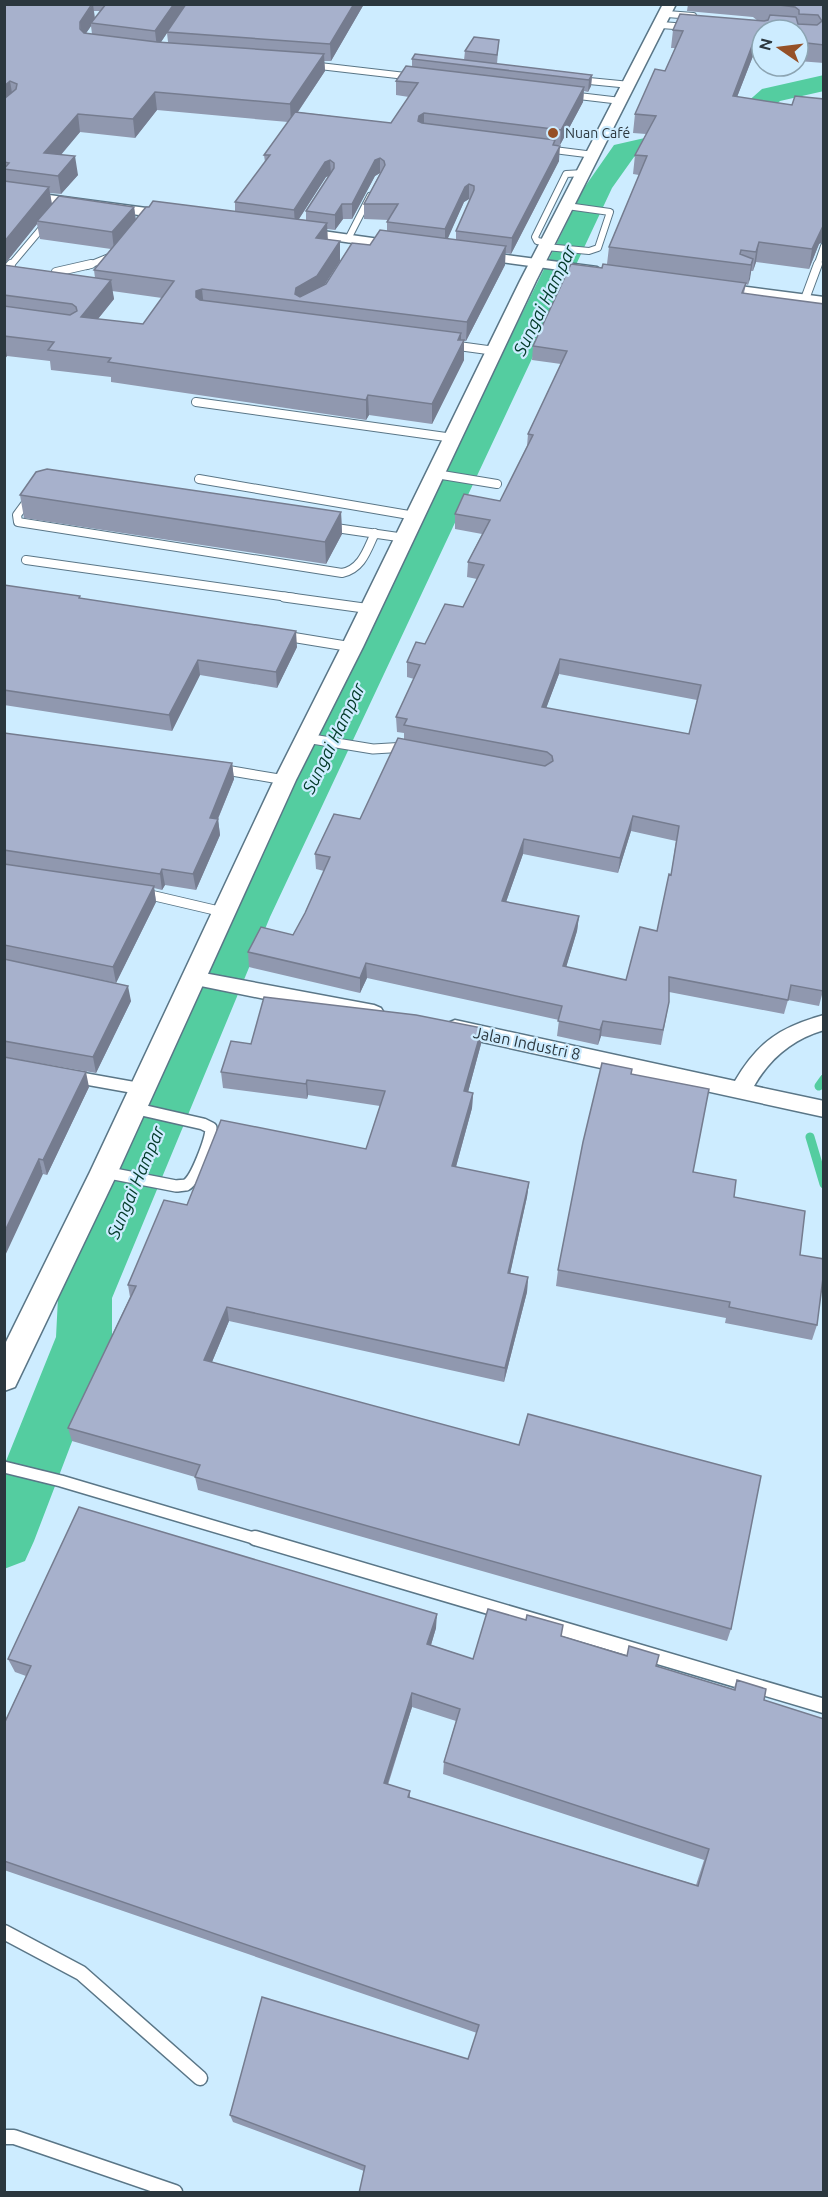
<svg xmlns="http://www.w3.org/2000/svg" width="828" height="2197" viewBox="0 0 828 2197" font-family="Ubuntu,sans-serif">
<style>
.lines{fill:none;stroke-linecap:round;stroke-linejoin:round}
.stream{stroke:#54cda0;stroke-width:9}
.river{fill:#54cda0;fill-rule:evenodd}
.service-far4-casing{stroke:#5a7687;stroke-width:8}
.service-far3-casing{stroke:#5a7687;stroke-width:10}
.service-far2-casing{stroke:#5a7687;stroke-width:11}
.service-far1-casing{stroke:#5a7687;stroke-width:14}
.service-casing{stroke:#5a7687;stroke-width:17}
.minor-casing{stroke:#5a7687;stroke-width:3}
.tertiary-casing{stroke:#5a7687;stroke-width:3}
.service-far4{stroke:#fff;stroke-width:6}
.service-far3{stroke:#fff;stroke-width:8}
.service-far2{stroke:#fff;stroke-width:9}
.service-far1{stroke:#fff;stroke-width:11}
.service{stroke:#fff;stroke-width:14}
.minor{fill:#fff;fill-rule:evenodd}
.tertiary{fill:#fff;fill-rule:evenodd}
.wall{fill:#9098af;fill-rule:evenodd}
.shaded-wall{fill:#757c8f}
.building{fill:#a7b1cc;stroke:#757c8f;stroke-width:1.5;fill-rule:evenodd}
.poi-dot{fill:#955027;stroke:#cdecff;stroke-width:2}
.labels{text-anchor:middle;dominant-baseline:central;stroke-width:4.5;stroke-linejoin:round;paint-order:stroke}
.far-poi-label{font-size:14px;fill:#2b373e;stroke:#cdecff;text-anchor:start}
.street-label{font-size:16px;fill:#2b373e;stroke:#cdecff}
.water-label{font-size:18px;font-style:italic;fill:#033a29;stroke:#cdecff}
</style>
<rect width="100%" height="100%" fill="#cdecff"/>
<g class="lines">
<path class="stream" d="M819 1086 824 1079
M810 1137 824 1184"/>
<path class="river" d="M824 75V91L780 101 747 131 634 157 612 188 270 917 112 1298V1337L34 1541 25 1561 4 1569V1466L56 1337 58 1298 224 917 584 188 614 145 728 119 762 89Z"/>
<defs>
<path id="service-far4" d="M667 14 693 16
M661 25 688 27
M311 65 414 77
M579 80 630 85
M570 95 621 101
M546 149 594 155
M348 239 370 196
M549 243 537 241 535 237 566 174 584 173
M546 247 589 251 598 248 610 212 567 206
M10 266 47 222
M87 266 114 255
M817 266 824 246"/>
<path id="service-far3" d="M56 272 91 264
M4 273 11 264
M805 299 818 264
M451 345 495 351
M196 402 453 438
M436 474 497 484
M199 479 415 516
M31 496 17 515 18 522 342 573C362 569 367 550 375 533
M329 527 405 538
M26 560 295 598"/>
<path id="service-far2" d="M284 597 371 609
M285 636 352 647
M306 738 373 749 407 747
M220 769 285 780
M142 893 223 912"/>
<path id="service-far1" d="M75 1077 142 1089
M104 1172 176 1186C178 1186 184 1185 186 1185 196 1180 211 1139 211 1128L203 1124 133 1108
M4 1467 61 1481 260 1540"/>
<path id="service" d="M255 1538 824 1706
M4 1932 81 1973 200 2078
M4 2137H14L175 2192"/>
<path id="minor" d="M4 189 169 211 175 215 169 219 4 197Z
M301 228 401 242 407 246 401 250 297 235 295 232 297 229Z
M476 251 597 267 603 271 597 275 472 258 470 255 472 252Z
M717 283 824 297V305L712 290 710 287 712 284Z
M193 971 374 1005 381 1008 384 1013 381 1018 374 1021 186 983 183 978 186 973Z
M824 1015V1030C793 1039 770 1058 754 1086L824 1101V1117L455 1036 448 1033 445 1028 448 1023 455 1020 735 1081C758 1042 780 1027 824 1015Z"/>
<path id="tertiary" d="M663 4H676L536 281 363 647 296 780 118 1172 15 1387 4 1391V1346L90 1172 274 780 341 647 520 281Z"/>
</defs>
<use href="#service-far4" class="service-far4-casing"/>
<use href="#service-far3" class="service-far3-casing"/>
<use href="#service-far2" class="service-far2-casing"/>
<use href="#service-far1" class="service-far1-casing"/>
<use href="#service" class="service-casing"/>
<use href="#minor" class="minor-casing"/>
<use href="#tertiary" class="tertiary-casing"/>
<use href="#service-far4" class="service-far4"/>
<use href="#service-far3" class="service-far3"/>
<use href="#service-far2" class="service-far2"/>
<use href="#service-far1" class="service-far1"/>
<use href="#service" class="service"/>
<use href="#minor" class="minor"/>
<use href="#tertiary" class="tertiary"/>
</g>
<path class="wall" d="M4 4H364L331 61H324L325 71 298 112 391 123 409 97 396 95V81L412 67V59L464 60 465 51 499 40 497 64 592 75 591 86 588 92 584 91 583 102 560 145H555L559 161 511 254 505 253V265L466 341H464V360L432 424 369 415 366 420 111 382V377L51 370 50 361 7 356 4 359V265L95 278 94 270 111 249 40 239 37 224 4 265 6 181H4ZM94 11H100L95 19ZM91 26 92 34 86 33 89 29ZM167 33 168 42H161ZM157 110 288 122 264 155 265 162 235 202V211L136 219 134 207 52 204 50 193 61 194 78 175 61 155 80 132 135 138ZM380 173 364 204V219L389 220 387 222V231L324 285 340 261 327 240V229L335 230 343 219H352L375 176ZM329 176 306 211V220L299 219 326 177ZM469 199H470L456 231V240L447 239 464 202ZM112 291 162 298 143 324 98 319 114 299Z
M688 4H824V63L798 61V30H762V57L753 56 737 97 819 244 809 269 756 262 753 271H751L748 285 746 284 744 293 823 991 819 1006 788 1000 784 1014 669 992V1002L661 1045 601 1036 598 1045 557 1036 559 1020 367 978 360 993 249 967 248 952 293 935 305 913 324 871 316 869 315 854 360 819 404 739V733L397 732 396 717 414 679 407 677V662L463 607 477 579 467 577 468 562 482 534 455 529V514L500 501 527 446 528 434 561 364 532 360 533 346 602 268 607 264 609 247 639 175 633 174 635 155 646 134 633 133 635 114 665 71 675 48H671L673 30 758 21 753 17 687 11ZM559 674 697 700 689 734 546 708ZM631 831 676 841 671 875 657 931 626 980 566 967 577 931 579 916 506 902 523 854 618 873Z
M20 495 341 512 342 534 326 564 24 518Z
M4 585 80 598 297 647 277 688 200 675 172 731 4 705Z
M4 733 232 763 234 779 218 819 220 835 196 890 165 885 162 890 154 888 156 902 116 983 73 974 131 1001 96 1073 4 1057Z
M482 1028 481 1044 468 1092 473 1093 472 1108 456 1167 529 1182 527 1197 510 1273 528 1277 527 1292 504 1382 229 1321 212 1362 731 1629 727 1641 198 1490 195 1477 72 1441 68 1428 130 1297 128 1285 187 1205 366 1149 380 1106 308 1095 307 1099 223 1088 221 1072 251 1044Z
M4 1057 89 1087 47 1175 43 1174Z
M632 1074 693 1172 734 1197 800 1255 817 1325 812 1340 725 1323 726 1318 556 1286 558 1270Z
M436 1628 431 1645 473 1659 562 1637 733 1690 737 1680 764 1700 824 2193 364 2171 233 2122 230 2115 468 2059 477 2033 4 1870V1724L26 1676 15 1672 8 1659ZM412 1707 456 1721 444 1762 443 1774 704 1860 696 1885 410 1798V1791L388 1785Z"/>
<path class="shaded-wall" d="M93 4 95 21 91 23V26L82 39 80 22Z
M174 4H187L167 32V33L157 48 155 31Z
M354 4H364L331 61 330 44Z
M755 38 753 56 730 115 733 96Z
M324 54 325 71 291 122 290 104Z
M592 75 591 86 588 92 589 80Z
M10 81 13 99 4 107V86Z
M584 87 583 102 560 145 561 130Z
M155 92 157 110 135 138 133 119Z
M424 113V128L419 130V116Z
M78 114 80 132 47 171 44 153Z
M560 146 559 161 511 254 512 238Z
M75 156 78 175 61 194 58 176Z
M380 158V173L375 176 352 219V204L375 160Z
M330 160 331 175 326 177 295 225 294 210 325 162Z
M469 184V199L464 202 445 245V229L465 187Z
M49 187 52 206 37 221V224L4 265V242Z
M342 204 343 219 335 230V215Z
M134 207 136 224 114 250 112 232Z
M327 223 328 242 316 238Z
M823 224H824V242L819 244 809 269 812 249Z
M340 241V261L318 295 307 302 295 294 296 288Z
M759 242 756 262 753 271 756 252Z
M506 246 505 265 466 341 467 322Z
M753 259 750 279 748 285 751 265Z
M111 280 114 299 84 336 81 317Z
M202 289 204 308 196 297V291Z
M461 333V348L464 340V360L432 424V404Z
M4 340 7 356 5 359 4 357Z
M368 395 369 415 366 420V400Z
M341 512 342 534 326 564 325 542Z
M296 631 297 647 277 688 276 672Z
M560 659 559 674 541 722 542 707Z
M198 660 200 675 172 731 169 715Z
M232 763 234 779 214 828 218 819 220 835 196 890 193 874 210 818Z
M633 816 631 831 618 873 620 858Z
M524 839 523 854 501 916 502 901Z
M162 869 165 885 162 890 160 874Z
M154 886 156 902 116 983 113 967Z
M579 916 577 931 562 981 563 966Z
M366 963 367 978 360 993V978Z
M128 986 131 1001 96 1073 93 1057Z
M603 1021 601 1036 598 1045 600 1030Z
M482 1028 481 1044 464 1107V1091Z
M86 1072 89 1087 47 1175 43 1160Z
M307 1080 308 1095 307 1099 306 1084Z
M473 1093 472 1108 452 1181V1166Z
M39 1159 43 1174 4 1258V1233Z
M529 1182 527 1197 507 1288 508 1273Z
M528 1277 527 1292 504 1382 505 1368Z
M227 1307 229 1321 207 1374 204 1360Z
M437 1614 436 1628 427 1658V1644Z
M412 1693V1707L384 1795V1783Z"/>
<path class="building" d="M4 4H92L80 22V29L84 33 157 42 324 54 290 104 155 92 133 119 78 114 44 153 75 156 58 176 4 169 9 163 4 162V99L16 89 17 84 10 81 4 86Z
M106 4H174L155 31 91 23Z
M186 4H354L330 44 167 32Z
M771 4H824V45L798 42V30H762V39L755 38 733 96 792 105 795 96 824 99V224L812 249 759 242 756 252 741 250 740 254 753 259 751 265 609 247 647 156 635 155 656 116 635 114 655 69 665 71 683 31 673 30 680 14 764 21 768 20 770 15 796 17 798 24 817 25 822 21 818 15 799 14V10L795 7Z
M474 37 499 40 497 55 465 51Z
M415 54 592 75 589 80 412 59Z
M406 66 584 87 561 130 424 113 419 116 418 121 422 123 555 140 553 145 560 146 512 238 456 231 474 190V186L469 184 465 187 445 229 387 222 398 204H364L385 165 384 161 380 158 375 160 352 204H342L335 215 306 211 334 168V163L330 160 325 162 294 210 235 202 270 155H264L295 112 391 123 418 83 396 81Z
M4 181 49 187 4 242Z
M59 196 134 207 112 232 37 221Z
M153 201 327 223 316 238 340 241 317 276 296 288 295 294 300 297 326 284 352 243 370 245 380 230 506 246 467 322 202 289 196 291V297L200 300 461 333 458 340H464L432 404 368 395 366 400 108 362 111 358 48 350 54 342 4 336V306L70 315 77 311 76 307 72 304 4 295V265L111 280 81 317 143 324 174 281 94 270 146 207H149Z
M571 264 602 268 603 264 746 283 742 293 824 304V986L823 991 791 985 788 1000 669 977V1002L663 1030 603 1021 600 1030 558 1021 562 1006 366 963 360 978 248 952 261 927 293 935 305 913 330 857 315 854 334 814 360 819 398 738 545 766 553 761 552 756 547 752 404 725 407 719 396 717 420 665 407 662 416 642 425 644 445 604 463 607 484 565 468 562 490 520 455 514 464 494 500 501 533 435 528 434 567 351 533 346ZM560 659 701 685 689 734 542 707ZM633 816 679 826 671 875 669 874 657 931 640 927 626 980 563 966 579 916 502 901 524 839 620 858Z
M47 469 341 512 325 542 20 495 36 472Z
M4 585 80 596 79 598 296 631 276 672 198 660 169 715 4 690Z
M4 733 232 763 210 818 218 819 193 874 162 869 160 874 4 850Z
M4 864 154 886 113 967 4 945Z
M4 959 128 986 93 1057 4 1041Z
M264 997 416 1015 482 1028 464 1091 473 1093 452 1166 529 1182 508 1273 528 1277 505 1368 227 1307 204 1360 519 1445 528 1414 761 1476 731 1629 195 1477 200 1465 68 1428 136 1286 128 1285 164 1200 187 1205 221 1120 366 1149 385 1091 307 1080 306 1084 221 1072 231 1041 251 1044Z
M4 1057 86 1072 43 1160 39 1159 4 1233Z
M602 1063 632 1069 631 1074 709 1089 693 1172 736 1180 734 1197 805 1211 800 1255 824 1259V1270L817 1325 729 1307 730 1302 558 1270 583 1142Z
M79 1507 437 1614 427 1644 473 1659 488 1609 526 1620 527 1615 563 1625 561 1636 627 1656 629 1646 659 1655 656 1666 735 1690 737 1680 766 1689 764 1700 824 1719V2193H359L365 2166 230 2115 262 1997 468 2059 479 2025 4 1861V1724L31 1666 8 1659ZM412 1693 460 1709 444 1762 709 1849 698 1886 408 1797 410 1791 384 1783Z"/>
<circle class="poi-dot" cx="553" cy="133" r="6"/>
<g class="labels">
<g class="far-poi-label">
<text x="565" y="133">Nuan Café</text>
</g>
<g class="street-label">
<text transform="translate(527 1043) rotate(12)">Jalan Industri 8</text>
</g>
<g class="water-label">
<text transform="translate(544 300) rotate(-64)">Sungai Hampar</text>
<text transform="translate(333 738) rotate(-64)">Sungai Hampar</text>
<text transform="translate(135 1182) rotate(-67)">Sungai Hampar</text>
</g>
</g>
<rect width="828" height="2197" fill="none" stroke="#2b373e" stroke-width="12"/>
<g transform="translate(780 48) rotate(284)"><circle r="28" fill="#cdecff" stroke="#8ca4b2" stroke-width="1.5"/>
<path d="M0-4.5L10 22L0 15L-10 22Z" fill="#955027"/>
<text y="-9" font-size="16" font-weight="bold" text-anchor="middle" fill="#2b373e">N</text>
</g>
</svg>
